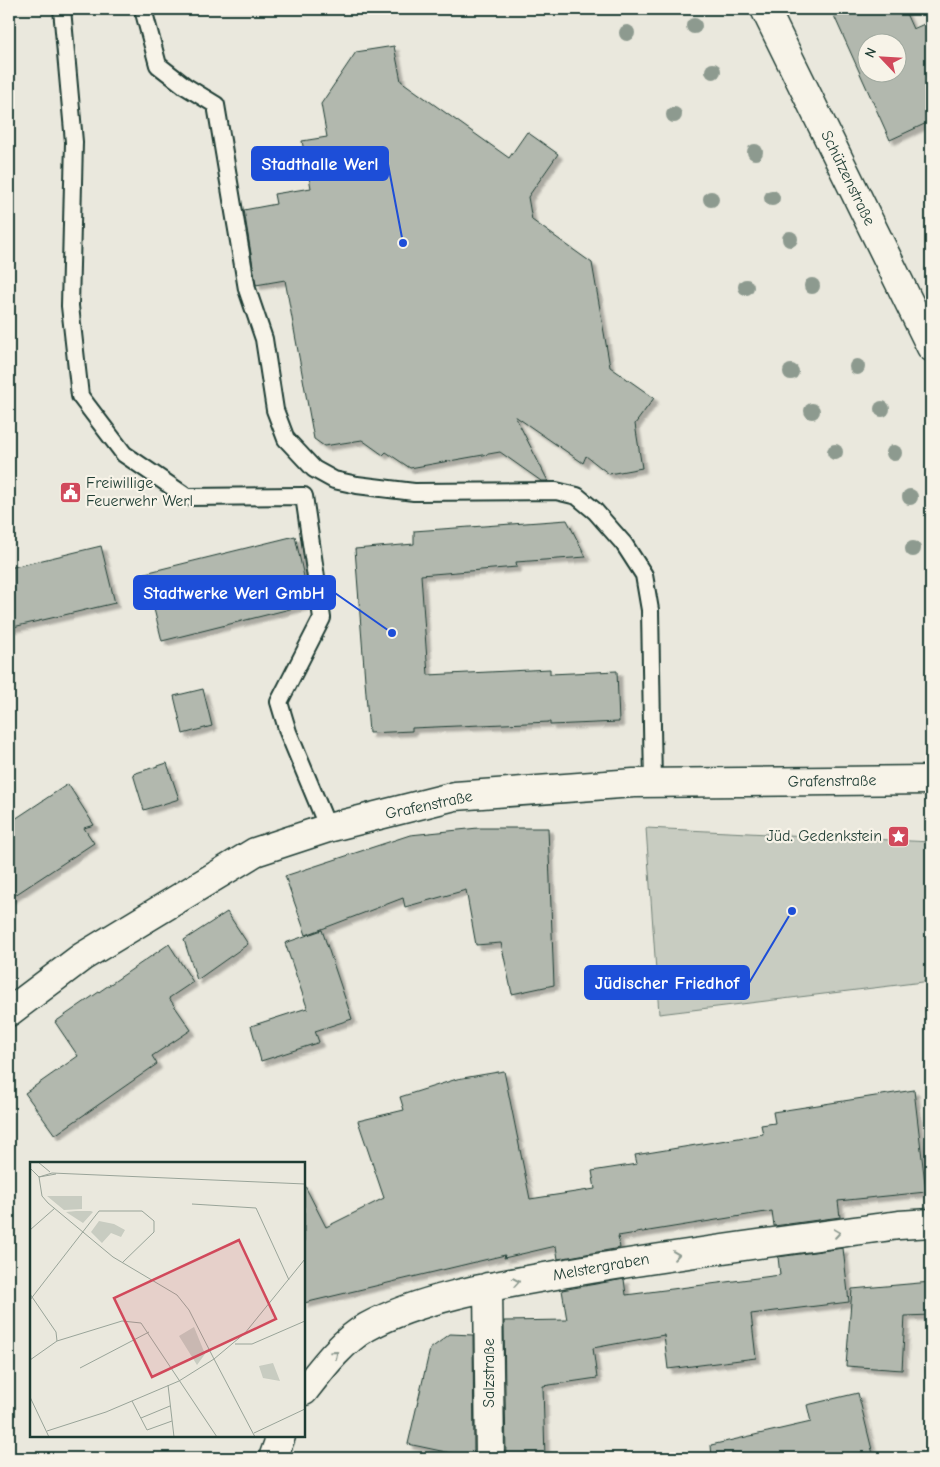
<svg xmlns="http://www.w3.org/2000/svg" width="940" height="1467" viewBox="0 0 940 1467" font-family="'Comic Neue',sans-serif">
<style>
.green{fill:#c8ccc1;stroke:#74847a}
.building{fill:#b2b8ae;stroke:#1f3d34;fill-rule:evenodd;filter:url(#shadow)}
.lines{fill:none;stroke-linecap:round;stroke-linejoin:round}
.lane-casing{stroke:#1f3d34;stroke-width:20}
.street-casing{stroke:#1f3d34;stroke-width:31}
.secondary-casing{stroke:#1f3d34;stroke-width:31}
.lane{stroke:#f7f3e8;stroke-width:16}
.street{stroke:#f7f3e8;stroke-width:28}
.secondary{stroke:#f7f3e8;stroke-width:28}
.tree{fill:#8d9a8f}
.oneway{stroke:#8b988e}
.labels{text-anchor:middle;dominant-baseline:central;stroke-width:4.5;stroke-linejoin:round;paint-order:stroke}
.street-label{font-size:16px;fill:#1f3d34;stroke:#f7f3e8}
.poi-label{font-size:16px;fill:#1f3d34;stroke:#f7f3e8;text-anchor:start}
.inset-road{fill:none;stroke:#99a499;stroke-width:1}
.view{fill:#d1495b;fill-opacity:0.15;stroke:#d1495b;stroke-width:2.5}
.inset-edge{fill:none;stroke:#1f3d34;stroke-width:2.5}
.leader{fill:none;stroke:#1d4ed8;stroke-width:2}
.callout-dot{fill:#1d4ed8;stroke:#f7f3e8;stroke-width:2}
.callout{fill:#1d4ed8;stroke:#1d4ed8;stroke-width:2}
.callout-label{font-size:18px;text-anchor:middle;font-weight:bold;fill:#fff}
</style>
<defs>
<filter id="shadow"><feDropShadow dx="4.5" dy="4.5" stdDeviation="1" flood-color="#0004"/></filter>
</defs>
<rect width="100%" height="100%" fill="#eae8dd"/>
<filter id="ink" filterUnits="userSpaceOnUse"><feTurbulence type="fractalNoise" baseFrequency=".02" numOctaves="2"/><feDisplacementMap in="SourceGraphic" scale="10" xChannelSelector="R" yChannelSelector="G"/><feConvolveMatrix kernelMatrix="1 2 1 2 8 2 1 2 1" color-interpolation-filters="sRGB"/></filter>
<g filter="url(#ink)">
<path class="green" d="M646 828 931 842V981L659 1014Z"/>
<path class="building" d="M831 9H904L913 29 931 21V121L890 140ZM868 42H898V72H868Z
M394 46 401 81 509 158 527 132 558 154 528 197 532 220 592 263 610 367 654 398 635 424 642 468 609 474 586 456 583 463 515 416 548 481H541L500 452 410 468 386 452 383 455 362 440 324 446 314 439 285 280 256 285 244 210 276 204 274 194 311 188 302 141 327 137 321 104 356 52Z
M567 520 586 557 516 562 517 567 421 575 428 675 550 669V674L617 671 619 722 550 725V722L412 728V731L369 733 355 549 414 544V531Z
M295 536 310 604 162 641 145 573Z
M101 546 115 603 9 628V568Z
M203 689 212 726 183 734 174 696Z
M167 763 179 799 144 810 133 774Z
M68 784 94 825 84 828 94 843 9 899V823Z
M478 828H548L554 985 512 994 501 943 476 945 466 890 405 907 403 898 306 935 285 876 410 835Z
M227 912 248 944 197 980 184 940Z
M322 930 352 1019 315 1031 319 1042 317 1043 261 1061 251 1026 307 1008 308 1010 285 943Z
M169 944 193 982 169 998 191 1030 152 1056 157 1064 55 1135 25 1093 78 1056 55 1022Z
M504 1071 530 1199 595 1189 592 1171 637 1164 635 1155 763 1134 761 1125 775 1123 773 1112 914 1090 926 1192 838 1201 840 1217 774 1226 772 1211 618 1236 620 1248 558 1259 556 1246 504 1258 505 1255 304 1303V1184L326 1227 384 1198 358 1121 404 1110 400 1097 457 1079Z
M843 1248 849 1302 751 1314 756 1358 668 1369 664 1335 593 1348 597 1378 543 1386 545 1458H506L504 1321 567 1320 562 1290 624 1279 626 1295 780 1275 778 1257Z
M931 1282V1315L905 1316 902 1370 846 1366 852 1289Z
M450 1334 473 1335 474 1458 408 1444 430 1349Z
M858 1393 874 1458H712L711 1445 811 1422 807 1405Z"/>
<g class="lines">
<defs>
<path id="lane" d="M62 9 74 142 70 306 80 396 124 454 187 497 304 496 322 618 279 702 288 732 328 828
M143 9 158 65 185 86 216 105 247 289 264 339 275 410 286 439 314 469 334 480 357 485 414 492 556 491 577 496 595 511 624 544 644 575 650 610 653 783"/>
<path id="street" d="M9 1012 82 957 255 852 328 828 455 796 634 783 931 780
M488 1287 490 1458
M304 1391C322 1368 342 1341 367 1327 423 1296 505 1284 567 1273 677 1254 788 1240 899 1225L931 1223
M273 1458 281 1436"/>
<path id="secondary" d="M765 9 931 347"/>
</defs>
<use href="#lane" class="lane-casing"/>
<use href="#street" class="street-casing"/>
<use href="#secondary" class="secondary-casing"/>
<use href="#lane" class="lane"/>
<use href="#street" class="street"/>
<use href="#secondary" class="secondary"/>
</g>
<g class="tree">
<circle cx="694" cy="26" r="8"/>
<circle cx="627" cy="33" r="8"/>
<circle cx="713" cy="71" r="8"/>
<circle cx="674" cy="115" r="8"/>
<circle cx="755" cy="152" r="8"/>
<circle cx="772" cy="198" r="8"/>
<circle cx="711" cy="199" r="8"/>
<circle cx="790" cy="239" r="8"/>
<circle cx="812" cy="286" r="8"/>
<circle cx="746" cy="287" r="8"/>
<circle cx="857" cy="367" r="8"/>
<circle cx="791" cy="372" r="8"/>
<circle cx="882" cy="409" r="8"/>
<circle cx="812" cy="411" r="8"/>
<circle cx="835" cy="452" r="8"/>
<circle cx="894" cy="453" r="8"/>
<circle cx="910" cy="497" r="8"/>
<circle cx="913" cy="549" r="8"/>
</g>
<defs><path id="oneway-chevron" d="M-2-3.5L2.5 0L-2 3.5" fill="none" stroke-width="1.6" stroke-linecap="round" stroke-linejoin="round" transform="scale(1.25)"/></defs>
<g class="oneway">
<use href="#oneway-chevron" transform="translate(837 1233) rotate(-8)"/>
<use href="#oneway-chevron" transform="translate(676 1255) rotate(-8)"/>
<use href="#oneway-chevron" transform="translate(516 1282) rotate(-10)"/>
<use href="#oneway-chevron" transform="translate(335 1354) rotate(-41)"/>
</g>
</g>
<defs>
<symbol id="civic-square" viewBox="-11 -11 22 22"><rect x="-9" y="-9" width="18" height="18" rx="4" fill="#d1495b" stroke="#f7f3e8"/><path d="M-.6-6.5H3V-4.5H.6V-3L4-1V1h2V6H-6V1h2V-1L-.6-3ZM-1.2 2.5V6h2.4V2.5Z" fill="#fff"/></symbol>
<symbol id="sight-square" viewBox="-11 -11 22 22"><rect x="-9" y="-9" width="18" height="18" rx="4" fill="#d1495b" stroke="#f7f3e8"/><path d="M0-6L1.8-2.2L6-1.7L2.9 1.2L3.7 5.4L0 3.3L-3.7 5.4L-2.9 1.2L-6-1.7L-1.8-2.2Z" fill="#fff"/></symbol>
</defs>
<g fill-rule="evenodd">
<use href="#civic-square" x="58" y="480" width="25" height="25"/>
<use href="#sight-square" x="886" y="824" width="25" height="25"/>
</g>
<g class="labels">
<g class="street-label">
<text transform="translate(848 178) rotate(64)">Schützenstraße</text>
<text transform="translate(832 781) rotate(-1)">Grafenstraße</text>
<text transform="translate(429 805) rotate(-12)">Grafenstraße</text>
<text transform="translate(601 1267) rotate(-10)">Melstergraben</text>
<text transform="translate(489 1373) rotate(-90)">Salzstraße</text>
</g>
<g class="poi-label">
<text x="86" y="483">Freiwillige<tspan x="86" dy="18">Feuerwehr Werl</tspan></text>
<text x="882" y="836" text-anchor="end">Jüd. Gedenkstein</text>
</g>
</g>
<g transform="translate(30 1162)">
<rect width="275" height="275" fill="#eae8dd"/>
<path d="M17 34H52V47L34 48ZM46 49H61L63 50 53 61 36 50ZM69 59 84 62 95 68 91 75 81 71 72 81 61 70ZM164 165 175 192 167 203 149 174ZM243 201 250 219 233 216 229 204Z" fill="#c8ccc1"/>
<path class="inset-road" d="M8 0 20 10M0 6 9 15 12 34 18 41 83 95 147 133 159 148 184 197 149 219 76 250 17 269M9 15 22 11 275 22M9 15 26 12M162 42 226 46 259 118M0 68 25 46M0 132 26 170 27 179M0 138 69 49H112L124 59V70L92 101M27 179 92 159 111 161 187 275M205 182H222L275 159M0 198 27 179M50 206 119 170M138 223 144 275M0 235 19 275M102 239 117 268 142 259M111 256 140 244M224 271 275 247M225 275 184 197 215 171 275 97"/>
<path class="view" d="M209 78 246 157 122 215 84 136Z"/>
<rect width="275" height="275" class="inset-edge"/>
</g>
<path class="leader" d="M403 243L388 164M392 633L335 593M792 911L749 983"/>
<g class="callout-dot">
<circle cx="403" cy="243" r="5"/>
<circle cx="392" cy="633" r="5"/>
<circle cx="792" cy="911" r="5"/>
</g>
<g class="callout">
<rect x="252" y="147" width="136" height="33" rx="5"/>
<rect x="134" y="576" width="201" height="33" rx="5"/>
<rect x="585" y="966" width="164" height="33" rx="5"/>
</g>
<g class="callout-label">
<text x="320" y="170">Stadthalle Werl</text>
<text x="234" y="599">Stadtwerke Werl GmbH</text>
<text x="667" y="989">Jüdischer Friedhof</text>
</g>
<rect width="940" height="1467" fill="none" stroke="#f7f3e8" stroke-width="30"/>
<rect x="15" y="15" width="910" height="1437" fill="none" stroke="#1f3d34" stroke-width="2" filter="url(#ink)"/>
<g transform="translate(882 58) rotate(295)"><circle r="24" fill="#f7f3e8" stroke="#a1aaa0"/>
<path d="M0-4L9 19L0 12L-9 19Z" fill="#d1495b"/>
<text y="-8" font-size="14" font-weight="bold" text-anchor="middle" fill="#1f3d34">N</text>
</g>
</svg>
